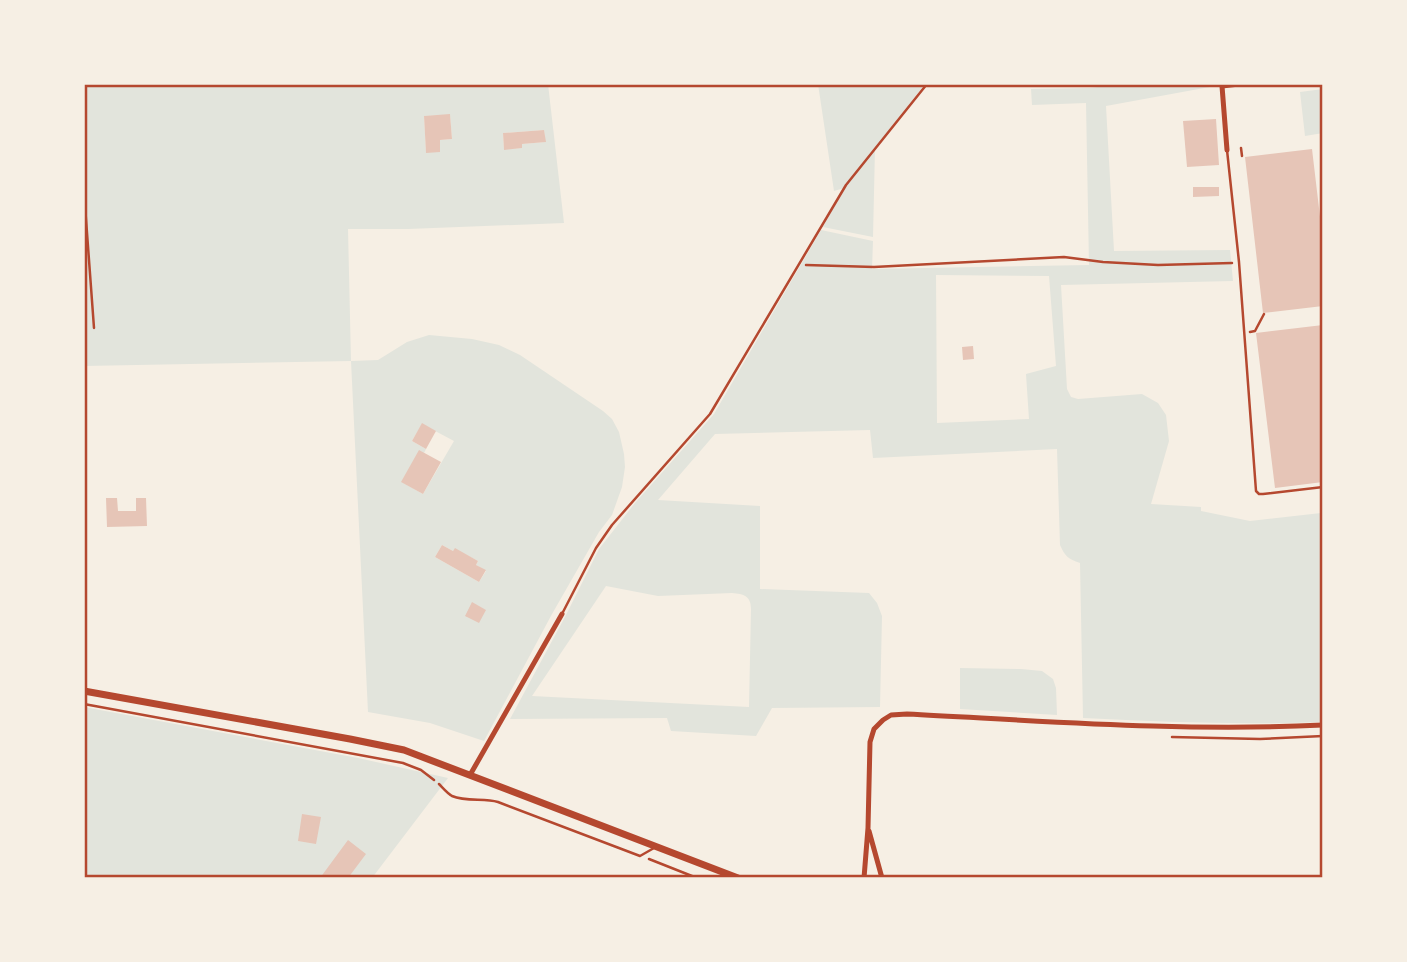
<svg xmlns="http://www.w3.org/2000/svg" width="1407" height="962" viewBox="0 0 1407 962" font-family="'Work Sans',sans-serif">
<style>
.green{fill:#e2e4dc;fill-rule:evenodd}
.building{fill:#e6c5b7}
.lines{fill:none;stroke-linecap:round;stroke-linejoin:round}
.path{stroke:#b5482f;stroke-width:2.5}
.service{stroke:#b5482f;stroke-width:2.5}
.minor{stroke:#b5482f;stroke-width:5}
.tertiary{stroke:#b5482f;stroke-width:7}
.neatline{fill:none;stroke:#b5482f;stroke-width:2.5}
</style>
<rect width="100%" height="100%" fill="#f6efe4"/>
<path class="green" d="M84 84H548L564 223 408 229H348L351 361 378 360 407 342 429 335 472 339 499 345 520 355 603 411 612 419 619 432 624 454 625 467 622 487 612 515 599 532 552 614 484 741 430 723 368 712 351 361 84 366ZM450 115 452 139 440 140V152H426L424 116ZM544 130 545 142 522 144V148L504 149 503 133ZM422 424 454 441 423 494 402 482 420 451 424 453 426 449 412 441ZM442 545 453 551 455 549 478 561 476 565 486 571 479 582 435 557Z
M818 84H925L875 148 873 237 823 227 844 188 834 191Z
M1123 84H1215V86L1106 106 1114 251 1230 250 1233 281 1061 285 1067 389 1071 397 1078 399 1142 394 1158 403 1166 415 1169 441 1151 504 1201 507V511L1250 521 1321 513 1323 522V722C1243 725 1163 722 1083 718L1080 563C1068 559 1065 556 1060 545L1057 449 873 458 870 430 715 434 658 500 760 506V589L869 593 877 603 882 616 880 707 772 708 756 736 671 731 667 718 510 719 566 615 599 549 635 503 714 414 821 230 873 241 872 269 1089 265 1086 103 1032 105 1031 89 1090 88ZM936 275 1049 276 1056 366 1026 374 1029 419 937 423ZM606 586 658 596 732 593C744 594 751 596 751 609L749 707 532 696Z
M1323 89V133L1305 136 1300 92Z
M960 668 1021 669 1042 671 1053 679 1056 688 1057 715 960 709Z
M84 707 358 758 448 778 372 878H84Z"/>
<path class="building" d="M450 114 452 139 440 140V152L426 153 424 116Z
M1216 119 1219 165 1187 167 1183 121Z
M544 130 546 142 522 144V148L504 150 503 133Z
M1312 149 1323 242V306L1263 313 1245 157Z
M1193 187H1219V196L1193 197Z
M1323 325V482L1275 488 1256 333Z
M973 346 974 359 963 360 962 347Z
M422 423 436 431 426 449 412 441Z
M419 450 441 462 423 494 401 482Z
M106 498H117L118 511H136V498H146L147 526 107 527Z
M442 545 453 551 455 548 478 561 476 565 486 570 479 582 435 557Z
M472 602 486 610 479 623 465 616Z
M302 814 321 817 316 844 298 841Z
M348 840 366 854 348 878H320Z"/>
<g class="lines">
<path class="path" d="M1241 148 1242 156
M84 192 94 328
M806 265 874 267 1064 257 1103 262 1158 265 1232 263
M1250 332 1255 331 1264 314
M84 704 403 763 421 770 434 780
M1172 737 1260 739 1323 736
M649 859 697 878"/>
<path class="service" d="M1227 150 1239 262 1256 491 1259 494H1263L1323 487
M563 612 596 548 612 525 710 414 846 185 927 84
M439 784C443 788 447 793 452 796 466 802 484 798 498 802L640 856 654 848"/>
<path class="minor" d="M1227 150 1222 86 1239 84
M470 775 562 614
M869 831 882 878
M864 878 868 828 870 742 874 729 883 720 891 715 907 714C1045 721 1184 732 1323 725"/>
<path class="tertiary" d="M84 691 350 739 404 750 738 878"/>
</g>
<rect width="1407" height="962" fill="none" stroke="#f6efe4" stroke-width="172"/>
<rect x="86" y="86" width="1235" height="790" class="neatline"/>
</svg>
